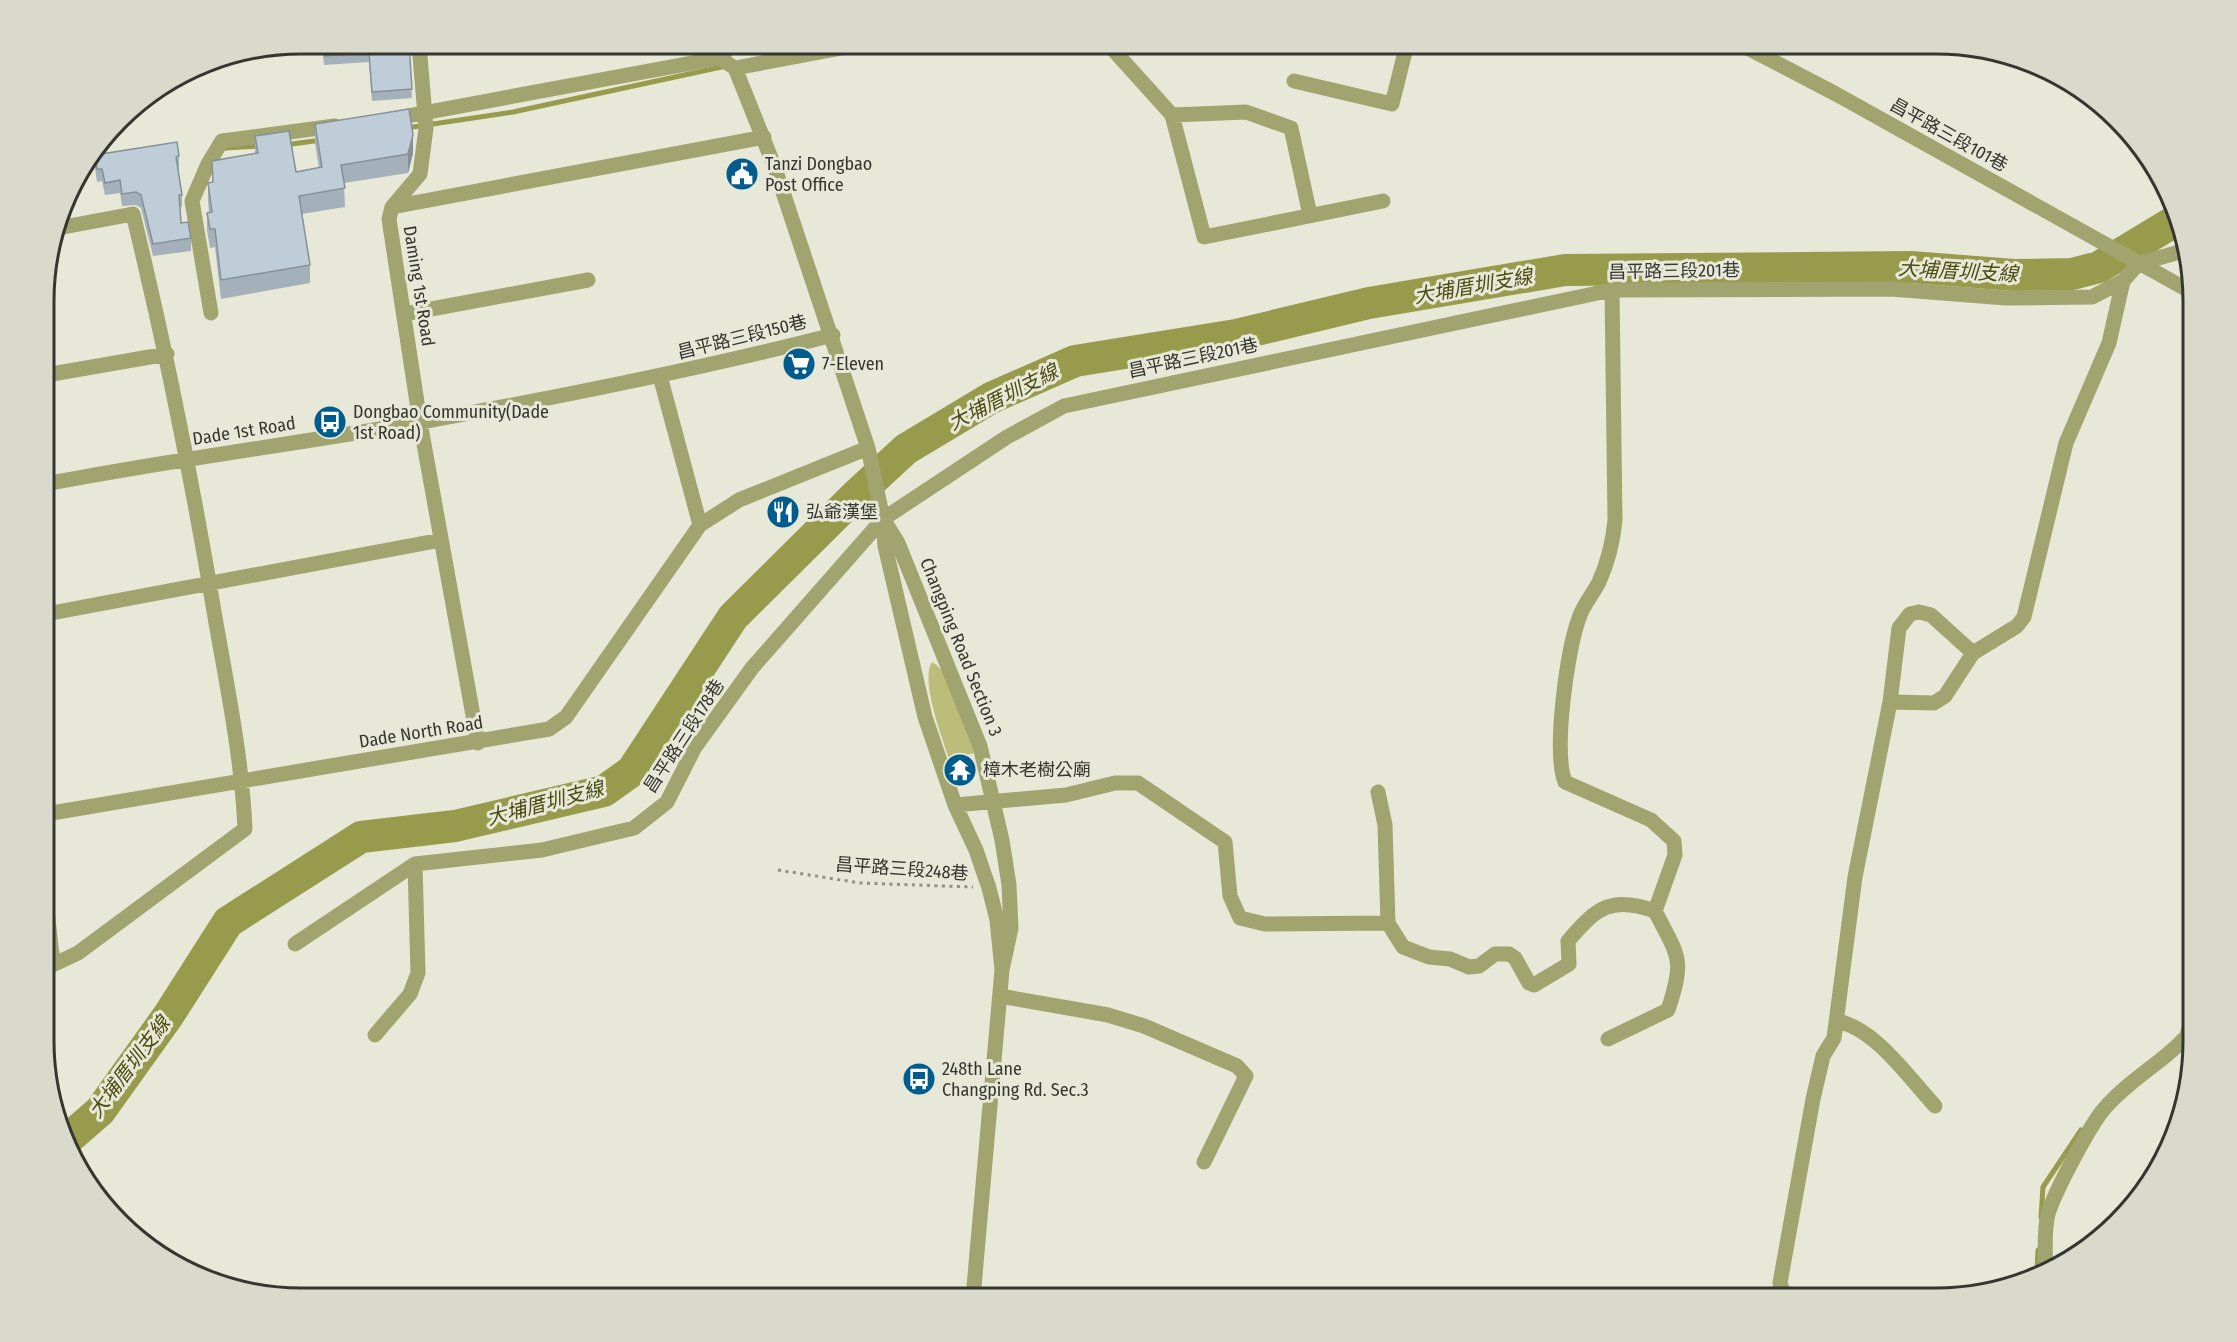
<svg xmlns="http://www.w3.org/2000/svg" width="2237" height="1342" viewBox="0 0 2237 1342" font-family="'Fira Sans Condensed','Noto Sans TC',sans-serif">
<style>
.green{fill:#bbbd78}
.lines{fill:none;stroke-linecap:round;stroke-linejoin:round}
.stream{stroke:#999b4c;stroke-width:5}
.river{stroke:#999b4c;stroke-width:32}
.path{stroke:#8f9085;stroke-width:3;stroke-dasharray:3 4.5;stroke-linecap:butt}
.minor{stroke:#a2a46f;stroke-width:15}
.wall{fill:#a4b0ba}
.shaded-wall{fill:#869097}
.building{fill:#bfcdd8;stroke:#869097;stroke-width:1.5}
.labels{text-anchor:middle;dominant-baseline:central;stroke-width:6;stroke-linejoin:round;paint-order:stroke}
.street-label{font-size:18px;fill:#363630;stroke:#e7e8d8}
.poi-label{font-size:18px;fill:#363630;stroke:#e7e8d8;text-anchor:start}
.water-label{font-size:20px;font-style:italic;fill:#4c4d11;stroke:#e7e8d8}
.rim{fill:none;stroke:#363630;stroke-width:3}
</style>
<rect width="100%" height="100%" fill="#e7e8d8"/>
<path class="green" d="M932 662C956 676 966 727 975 753L949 759C942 737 920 680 932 662Z"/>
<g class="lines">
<path class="stream" d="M785 52 811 44
M406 128 513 112 726 66
M284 145 322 140
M225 148 262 146
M2183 1031 2193 1001
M2041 1217 2043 1187 2081 1130
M2037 1273 2038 1250"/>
<path class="river" d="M69 1138 100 1111 168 1016 228 922 361 837 455 826 604 791 632 771 733 617 854 497 906 449 991 398 1075 361 1236 335 1369 303 1565 270 1911 267 2014 275 2072 274 2099 267 2180 218"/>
<path class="path" d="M778 870 860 883 973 887"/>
<path class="minor" d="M705 44 719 58 735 68 775 168 868 448 883 519 885 546 925 717 955 805 976 850 989 888 997 920 1002 970
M1108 44 1172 115 1246 112 1291 128 1310 215
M1740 44 1836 94 2193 293
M719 58 733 44
M735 68 863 44
M1294 81 1392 104 1407 44
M1172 115 1204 237 1383 201
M391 119 719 58
M392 207 420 174 426 128 419 44
M2138 264 2186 250
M211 313 192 201 208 164 222 141 335 126
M404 314 588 280
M46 375 167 354
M660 376 700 525
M46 484C170 460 296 444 421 422 559 397 696 370 833 335
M885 522 898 543 980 746 1002 840 1009 885 1011 928 1002 970 973 1298
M46 614 441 540
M1890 702 1934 703 1945 696 1973 653 2017 626 2024 617 2066 443 2109 343 2123 281
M478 743 420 422 389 219 392 207 764 137
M1378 792 1385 825 1388 923 1403 947 1429 957 1450 959 1469 967 1479 966 1495 954H1509L1515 958 1529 983 1534 985 1569 964 1568 941C1596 908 1611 895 1655 911
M955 805 1066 795 1115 783H1138L1225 842 1230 896 1240 918 1265 924 1388 923
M46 814 549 729 566 717 700 525 739 500 868 448
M46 901 53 964
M295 944 415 864 542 850 634 828 667 802 695 747 752 668 883 519 1007 437 1064 406 1612 290 1891 289 2006 298 2092 297 2123 281 2138 264
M46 968 78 953 245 829C242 760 228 691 216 623 193 485 166 349 133 214L58 228
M1000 996 1108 1015 1144 1026 1237 1066 1246 1076 1204 1162
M1837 1021C1875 1028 1909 1078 1935 1106
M375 1035 410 994 418 973 415 864
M1608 1039 1668 1010C1685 958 1679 958 1655 911L1675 855 1674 841 1651 820 1565 782C1553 751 1567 651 1579 618 1583 605 1593 594 1599 582 1608 562 1613 542 1615 520L1612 290
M2046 1270C2045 1253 2044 1230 2048 1214 2054 1193 2090 1125 2104 1109 2130 1078 2168 1060 2193 1029
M1796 1298 1784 1294 1780 1283 1813 1099 1823 1056 1834 1038 1855 877 1890 702 1899 628 1910 614 1919 612 1931 615 1973 653"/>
</g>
<path class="wall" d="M322 44H409L412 98 372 101 369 62 324 65Z
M315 124 413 153 408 173 344 183 345 207 302 214 310 265V283L221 299 215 247 210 248 207 231V213H209L208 201V183L212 182V161L255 154V136L296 172 319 168 315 143Z
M95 155 179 156V169H178L182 195V207H180L181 223 191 238V251L153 256 141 208 136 205 122 206 120 193 105 195 102 181 97 182 95 168Z"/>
<path class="shaded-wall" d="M413 135V153L408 173V154Z"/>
<path class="building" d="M323 44H409L412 89 372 92 369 53 324 56Z
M409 109 413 135 408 154 341 165 345 188 299 196 310 265 221 280 215 229H210L207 213 212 212 208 183 213 182 212 161 258 153 255 136 289 131 296 172 322 167 315 124Z
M177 142 179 156 176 157 182 195H179L181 223 188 222 191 238 153 244 141 195 136 192 122 194 120 180 105 183 102 169H97L95 155Z"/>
<defs>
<symbol id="civic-disc" viewBox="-11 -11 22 22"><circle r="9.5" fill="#005c8c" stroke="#e7e8d8"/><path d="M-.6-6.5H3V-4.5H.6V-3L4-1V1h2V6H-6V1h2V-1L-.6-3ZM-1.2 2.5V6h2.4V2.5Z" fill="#fff"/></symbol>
<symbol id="supermarket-disc" viewBox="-11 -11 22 22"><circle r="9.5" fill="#005c8c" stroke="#e7e8d8"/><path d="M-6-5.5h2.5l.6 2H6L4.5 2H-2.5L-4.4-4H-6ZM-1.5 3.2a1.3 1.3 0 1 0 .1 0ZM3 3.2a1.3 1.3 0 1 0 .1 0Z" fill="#fff"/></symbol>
<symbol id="bus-disc" viewBox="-11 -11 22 22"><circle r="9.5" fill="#005c8c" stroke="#e7e8d8"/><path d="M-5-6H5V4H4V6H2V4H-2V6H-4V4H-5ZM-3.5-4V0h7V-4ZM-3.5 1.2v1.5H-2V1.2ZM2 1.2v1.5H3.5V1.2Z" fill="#fff"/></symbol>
<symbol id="restaurant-disc" viewBox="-11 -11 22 22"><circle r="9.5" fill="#005c8c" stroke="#e7e8d8"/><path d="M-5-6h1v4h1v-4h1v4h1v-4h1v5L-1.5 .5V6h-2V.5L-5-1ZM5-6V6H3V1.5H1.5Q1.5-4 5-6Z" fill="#fff"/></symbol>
<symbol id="temple-disc" viewBox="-11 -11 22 22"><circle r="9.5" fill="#005c8c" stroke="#e7e8d8"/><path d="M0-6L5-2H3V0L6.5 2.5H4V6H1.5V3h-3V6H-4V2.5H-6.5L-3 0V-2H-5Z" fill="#fff"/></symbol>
</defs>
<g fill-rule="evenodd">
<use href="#civic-disc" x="723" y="155" width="38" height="38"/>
<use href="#supermarket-disc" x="780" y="345" width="38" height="38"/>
<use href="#bus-disc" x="311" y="403" width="38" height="38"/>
<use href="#restaurant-disc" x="764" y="493" width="38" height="38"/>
<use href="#temple-disc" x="941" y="751" width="38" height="38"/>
<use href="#bus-disc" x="900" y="1060" width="38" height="38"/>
</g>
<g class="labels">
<g class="street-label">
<text transform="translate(1949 135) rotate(29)">昌平路三段101巷</text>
<text transform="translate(1674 271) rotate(-1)">昌平路三段201巷</text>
<text transform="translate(419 286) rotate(81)">Daming 1st Road</text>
<text transform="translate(742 337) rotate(-14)">昌平路三段150巷</text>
<text transform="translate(1193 358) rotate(-12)">昌平路三段201巷</text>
<text transform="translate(244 431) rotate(-9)">Dade 1st Road</text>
<text transform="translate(961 647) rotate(68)">Changping Road Section 3</text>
<text transform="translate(421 732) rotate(-9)">Dade North Road</text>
<text transform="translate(684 736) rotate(-57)">昌平路三段178巷</text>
<text transform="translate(902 869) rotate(4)">昌平路三段248巷</text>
</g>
<g class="poi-label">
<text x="765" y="164">Tanzi Dongbao<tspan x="765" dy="21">Post Office</tspan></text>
<text x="822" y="364">7-Eleven</text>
<text x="353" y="412">Dongbao Community(Dade<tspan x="353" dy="21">1st Road)</tspan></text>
<text x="806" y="512">弘爺漢堡</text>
<text x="983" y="770">樟木老樹公廟</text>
<text x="942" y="1069">248th Lane<tspan x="942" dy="21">Changping Rd. Sec.3</tspan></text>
</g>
<g class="water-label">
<text transform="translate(1958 271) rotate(3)">大埔厝圳支線</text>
<text transform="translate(1473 286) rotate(-10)">大埔厝圳支線</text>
<text transform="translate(1003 397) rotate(-27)">大埔厝圳支線</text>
<text transform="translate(545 803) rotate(-15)">大埔厝圳支線</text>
<text transform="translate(129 1067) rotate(-53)">大埔厝圳支線</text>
</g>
</g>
<path d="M0 0H2237V1342H0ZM301 54H1936A247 247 0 0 1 2183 301V1041A247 247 0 0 1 1936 1288H301A247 247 0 0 1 54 1041V301A247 247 0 0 1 301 54Z" fill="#d9dacb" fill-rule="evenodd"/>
<path class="rim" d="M301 54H1936A247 247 0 0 1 2183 301V1041A247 247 0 0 1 1936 1288H301A247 247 0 0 1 54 1041V301A247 247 0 0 1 301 54Z"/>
</svg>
